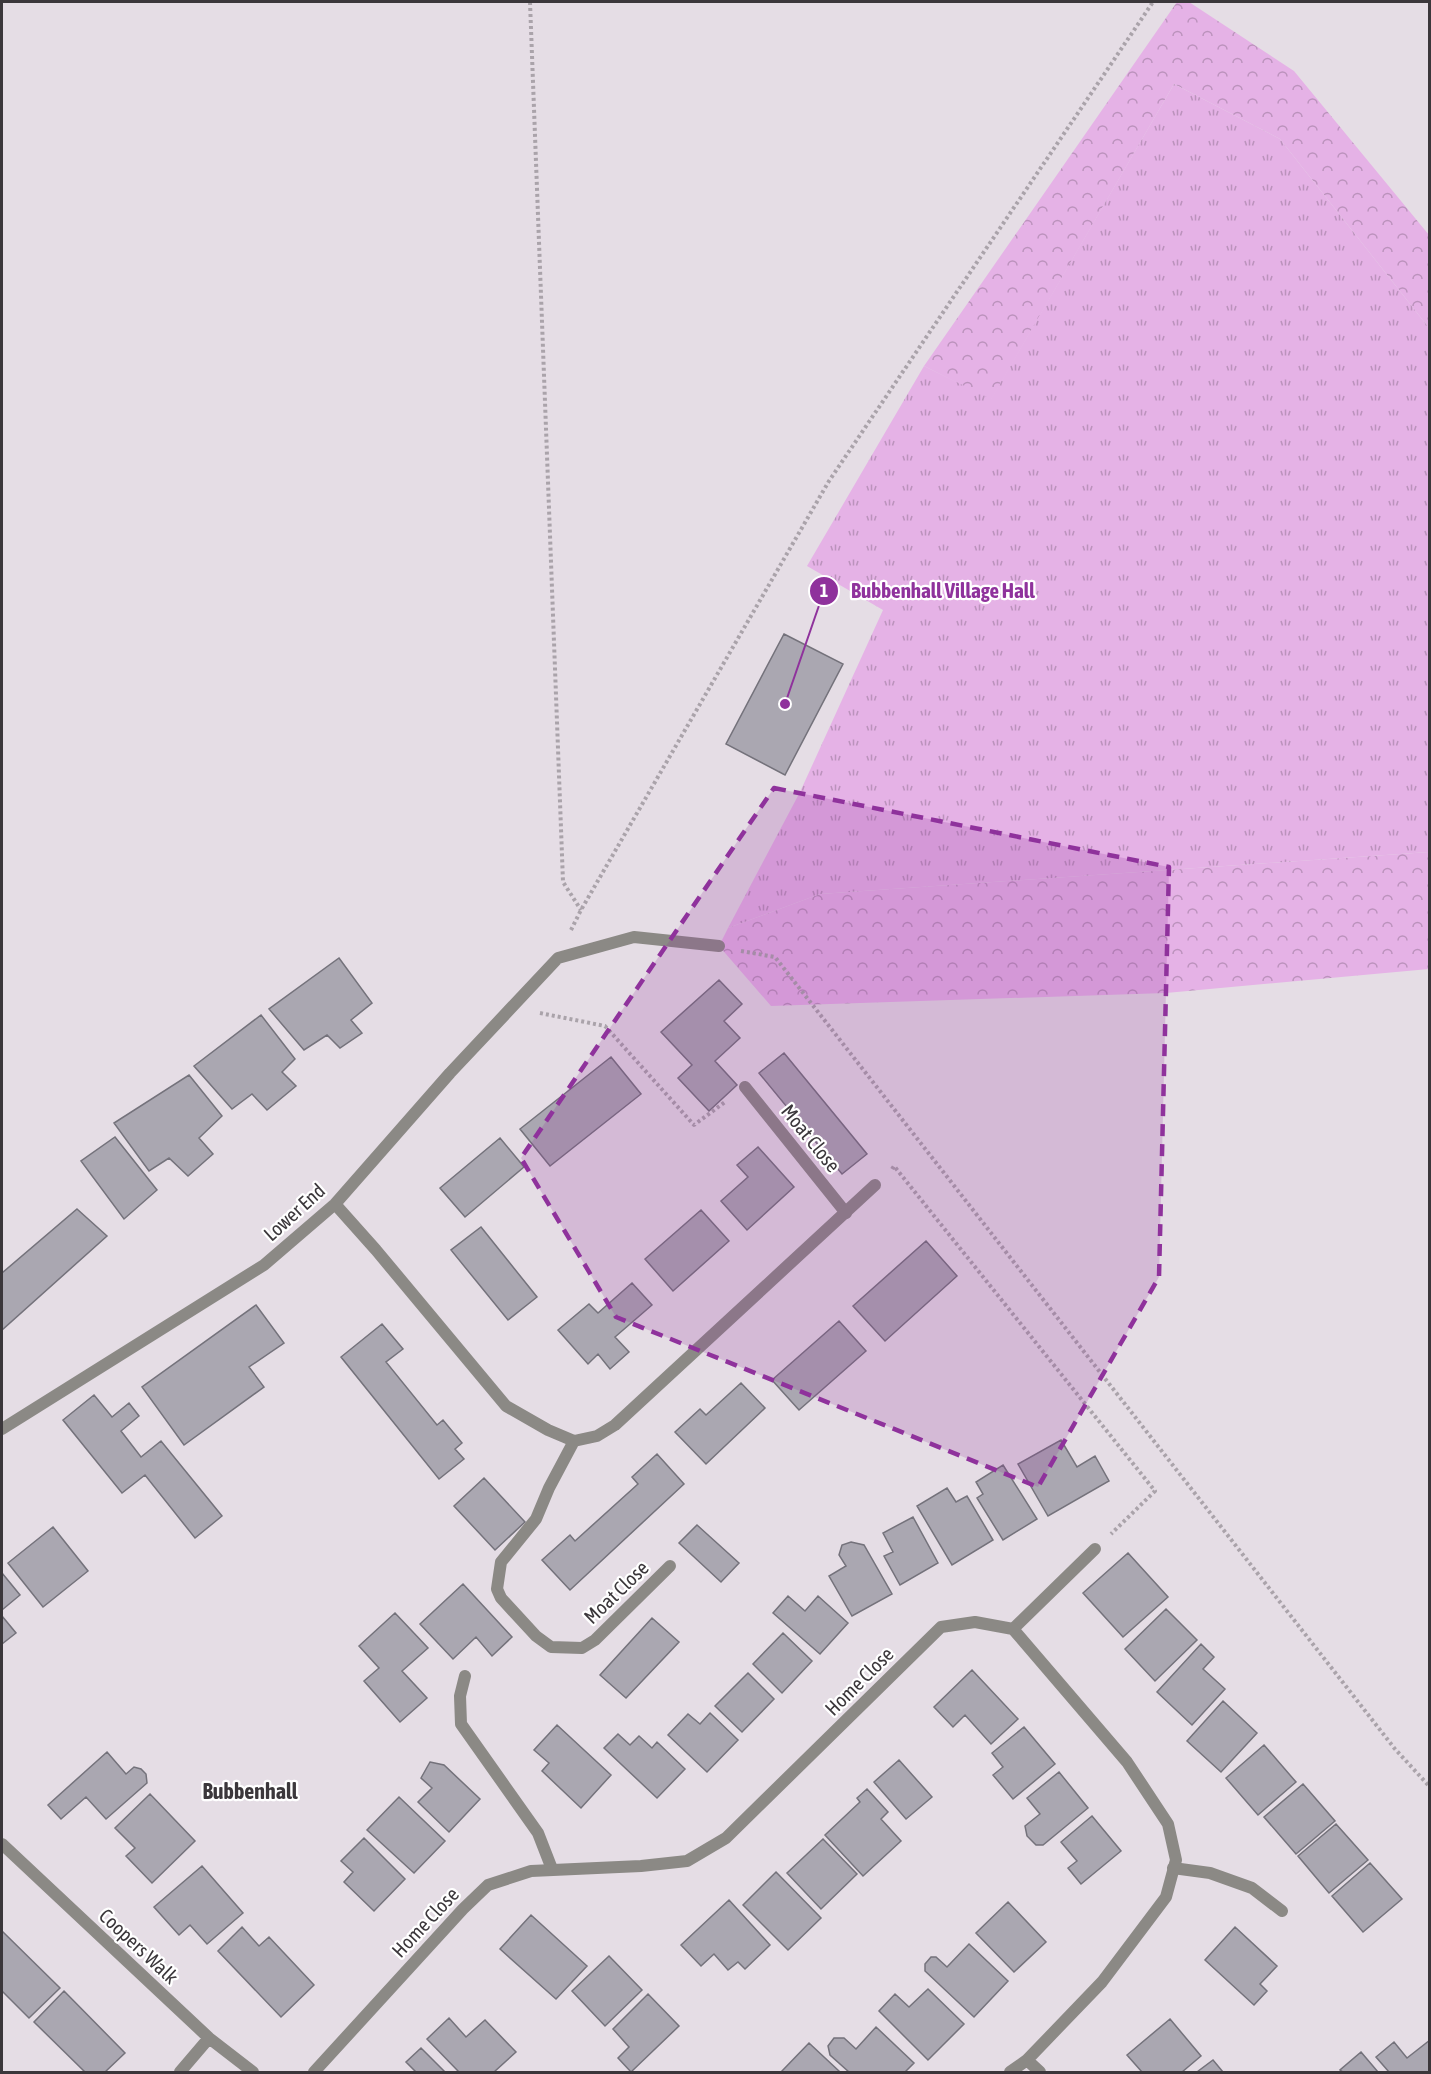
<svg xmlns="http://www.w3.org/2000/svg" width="1431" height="2074" viewBox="0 0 1431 2074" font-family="'Asap Condensed',sans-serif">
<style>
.forest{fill:url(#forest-crowns)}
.park{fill:url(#park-tufts)}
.building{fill:#aaa7b1;stroke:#74727b;stroke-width:1.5}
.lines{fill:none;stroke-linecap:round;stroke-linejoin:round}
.path{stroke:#aaa3aa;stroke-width:4;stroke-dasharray:3 3;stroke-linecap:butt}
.lane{stroke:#8b8985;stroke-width:12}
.street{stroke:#8b8985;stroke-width:12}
.marked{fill:#8f329c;fill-opacity:0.2;stroke:#8f329c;stroke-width:4.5;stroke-dasharray:12 8;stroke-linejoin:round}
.labels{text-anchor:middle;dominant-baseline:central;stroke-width:4.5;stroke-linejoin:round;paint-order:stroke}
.street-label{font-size:20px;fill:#3b373b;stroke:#fff}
.quarter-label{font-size:22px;font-weight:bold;fill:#3b373b;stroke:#fff}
.leader{fill:none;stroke:#8f329c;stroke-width:2}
.callout-dot{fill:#8f329c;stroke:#fff;stroke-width:2}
.mark-label{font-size:18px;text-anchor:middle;font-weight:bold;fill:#fff}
.callout-label{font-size:21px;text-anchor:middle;font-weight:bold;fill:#8f329c;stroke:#fff;stroke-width:4.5;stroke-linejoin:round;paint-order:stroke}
</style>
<defs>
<pattern id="forest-crowns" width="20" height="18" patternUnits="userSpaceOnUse" patternTransform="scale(1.5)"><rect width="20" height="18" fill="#e5b2e6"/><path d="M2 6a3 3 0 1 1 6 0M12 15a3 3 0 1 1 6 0" fill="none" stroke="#bb92bc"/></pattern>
<pattern id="park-tufts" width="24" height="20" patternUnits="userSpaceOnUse" patternTransform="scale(1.5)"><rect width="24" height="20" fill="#e5b2e6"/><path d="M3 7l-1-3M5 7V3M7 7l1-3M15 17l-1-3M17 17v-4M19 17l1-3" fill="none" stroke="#bb92bc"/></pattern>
</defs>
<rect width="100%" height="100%" fill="#e5dde5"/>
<path class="forest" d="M1177 2H1189L1294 71 1429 235V328L1280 139 1174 84 991 400 924 366Z
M1429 852V969L1166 993 771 1006 719 946 728 928 820 894Z"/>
<path class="park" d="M1174 84 1280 139 1429 328V852L820 894 728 928 800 792 883 610 807 566 924 366 991 399Z"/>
<path class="building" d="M784 634 843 664 785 775 726 744Z
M339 958 372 1003 351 1020 362 1033 340 1048 327 1035 304 1050 269 1009Z
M719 980 742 1004 724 1021 740 1038 715 1061 737 1085 709 1111 678 1078 692 1065 661 1032Z
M261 1015 295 1059 282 1072 296 1086 267 1110 252 1094 232 1109 194 1066Z
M784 1053 867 1154 842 1174 759 1073Z
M611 1057 641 1094 550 1166 520 1129Z
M189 1075 222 1116 199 1138 213 1154 188 1176 169 1158 149 1171 114 1123Z
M115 1137 157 1190 124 1219 81 1161Z
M500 1138 524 1167 465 1217 440 1188Z
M758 1147 794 1187 747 1230 721 1201 748 1177 737 1165Z
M77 1209 107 1236 2 1330V1273Z
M701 1210 729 1241 673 1291 645 1259Z
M481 1227 537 1297 508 1320 451 1250Z
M926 1241 957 1276 885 1341 853 1306Z
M632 1283 652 1305 615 1337 629 1352 610 1369 598 1354 588 1364 558 1330 589 1304 598 1313Z
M256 1305 284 1343 249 1367 264 1387 184 1445 142 1387Z
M839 1321 866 1351 799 1410 772 1380Z
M382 1324 403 1349 386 1362 437 1425 443 1420 462 1443 455 1449 464 1459 439 1479 341 1357Z
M741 1383 765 1408 706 1464 675 1432 700 1409 706 1415Z
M94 1395 112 1417 129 1403 139 1416 121 1431 141 1457 161 1441 222 1516 195 1538 145 1475 122 1493 63 1420Z
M1061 1440 1077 1467 1095 1456 1109 1481 1048 1516 1018 1464Z
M657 1454 684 1484 570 1590 542 1560 570 1535 575 1541 638 1484 632 1477Z
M1003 1465 1037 1519 1003 1540 977 1498 983 1494 976 1482Z
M484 1478 525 1522 495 1550 454 1506Z
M947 1488 956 1502 967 1496 993 1540 952 1565 917 1506Z
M913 1517 938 1563 900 1585 884 1556 893 1552 883 1533Z
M697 1525 739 1563 721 1582 679 1543Z
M53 1527 88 1571 43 1607 8 1563Z
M851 1542 864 1545 892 1594 852 1616 829 1576 846 1566 839 1555 842 1545Z
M1128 1553 1168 1597 1123 1637 1083 1593Z
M2 1573 20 1595 2 1610Z
M463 1584 512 1637 492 1656 476 1637 453 1659 420 1624Z
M788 1596 805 1611 818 1596 848 1623 820 1654 773 1613Z
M1166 1609 1197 1640 1155 1681 1125 1649Z
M395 1613 428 1648 402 1671 427 1698 400 1722 364 1681 379 1668 359 1646Z
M2 1616 16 1633 2 1644Z
M652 1618 679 1642 626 1698 600 1675Z
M783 1633 812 1661 782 1693 753 1664Z
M1201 1644 1214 1657 1203 1669 1225 1689 1192 1725 1157 1692Z
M972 1670 1018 1719 991 1744 965 1715 953 1727 934 1707Z
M748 1673 774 1699 742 1732 715 1706Z
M1223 1701 1257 1733 1221 1772 1187 1741Z
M710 1713 738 1740 707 1772 668 1735 688 1714 700 1724Z
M557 1725 611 1775 581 1808 542 1771 549 1763 534 1750Z
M1024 1727 1055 1764 1013 1799 993 1775 1003 1767 992 1753Z
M618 1734 630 1745 639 1736 652 1748 657 1742 685 1769 657 1798 604 1748Z
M1264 1745 1296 1782 1258 1815 1226 1778Z
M107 1752 126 1774 134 1767 141 1769 146 1774 147 1783 106 1819 86 1797 61 1819 48 1805Z
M899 1760 932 1797 906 1819 874 1782Z
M430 1762 444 1765 480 1799 449 1832 418 1802 432 1788 421 1778Z
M1059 1772 1088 1808 1043 1845H1036L1027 1836 1025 1826 1040 1814 1027 1798Z
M1303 1784 1335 1821 1296 1854 1264 1817Z
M867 1789 888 1812 881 1819 901 1841 863 1876 825 1835 860 1802 857 1798Z
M150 1794 195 1841 152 1883 126 1856 135 1848 115 1828Z
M399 1797 445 1841 414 1873 367 1830Z
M1092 1816 1121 1851 1081 1884 1068 1868 1077 1861 1061 1842Z
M1336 1824 1368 1860 1329 1893 1298 1856Z
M364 1838 405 1879 374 1911 344 1882 353 1872 341 1861Z
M823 1839 857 1874 821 1909 787 1873Z
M1370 1863 1402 1899 1363 1932 1332 1896Z
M202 1866 243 1913 207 1944 190 1925 179 1935 154 1907Z
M776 1872 821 1918 788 1950 743 1905Z
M729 1900 770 1945 745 1969 738 1962 728 1970 714 1954 701 1966 681 1945Z
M1008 1902 1046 1942 1014 1972 976 1933Z
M531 1915 587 1966 556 1999 500 1949Z
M242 1927 259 1946 269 1937 314 1985 281 2017 218 1951Z
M1235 1927 1277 1966 1260 1984 1267 1991 1254 2005 1205 1960Z
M2 1931 60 1988 29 2018 2 1991Z
M969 1944 1008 1981 974 2017 925 1971V1964L931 1957H936L947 1967Z
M609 1956 642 1990 605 2026 572 1991Z
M928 1989 964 2024 928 2060 879 2011 895 1994 909 2007Z
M64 1991 125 2053 105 2072H85L34 2022Z
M648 1994 679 2026 631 2072 618 2058 629 2047 613 2029Z
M449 2018 466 2037 485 2020 516 2052 494 2072H459L427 2039Z
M1170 2019 1201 2056 1182 2072H1142L1127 2055Z
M876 2027 914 2063 905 2072H849L830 2055 828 2046 834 2038H844L856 2049Z
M1430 2040V2072H1389L1376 2057 1394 2042 1407 2058Z
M809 2043 840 2072H781Z
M421 2048 445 2072H416L406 2062Z
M1361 2052 1378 2072H1343L1340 2070Z
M1213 2060 1223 2072H1197Z"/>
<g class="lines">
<path class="path" d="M530 2 563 882 581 910
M571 930 581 910 829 481 1153 2
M741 951 775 957 1395 1749 1430 1787
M540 1013 605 1026 694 1125 725 1102
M892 1169 894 1166 1155 1491 1111 1534"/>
<path class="lane" d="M745 1087 846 1213
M1013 1629 1095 1549
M465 1676 460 1696 461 1724 538 1833 552 1869
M1173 1868 1210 1873 1252 1888 1282 1911"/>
<path class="street" d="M335 1204 376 1250 506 1406 548 1430 574 1441 597 1436 615 1425 875 1185
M2 1429 264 1265 335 1204 450 1073 558 958 634 937 719 946
M574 1441 549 1488 536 1519 501 1562 497 1589 501 1598 536 1636 551 1647 582 1648 595 1640 670 1566
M2 1844 209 2038 253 2072
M1027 2060 1040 2072
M180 2072 209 2038
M314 2072 463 1909 488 1885 531 1871 641 1866 687 1861 726 1838 941 1627 975 1622 1013 1629 1127 1762 1168 1824 1176 1860 1166 1897 1102 1982 1027 2060 1010 2072"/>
</g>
<path class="marked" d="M774 788 1169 867 1159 1277 1038 1487 616 1317 521 1158Z"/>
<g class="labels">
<g class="street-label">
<text transform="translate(811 1138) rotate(51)">Moat Close</text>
<text transform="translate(294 1212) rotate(-42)">Lower End</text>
<text transform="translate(616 1592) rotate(-44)">Moat Close</text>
<text transform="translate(859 1681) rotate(-45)">Home Close</text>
<text transform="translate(425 1922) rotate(-47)">Home Close</text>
<text transform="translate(139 1946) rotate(43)">Coopers Walk</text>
</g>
<g class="quarter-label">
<text x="250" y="1791">Bubbenhall</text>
</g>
</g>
<path class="leader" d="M785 704L824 591"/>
<g class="callout-dot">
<circle cx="785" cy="704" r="6"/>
<circle cx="824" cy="591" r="15"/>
</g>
<g class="mark-label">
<text x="824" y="597">1</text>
</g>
<g class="callout-label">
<text x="943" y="598">Bubbenhall Village Hall</text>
</g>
<rect width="1431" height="2074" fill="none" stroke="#3b373b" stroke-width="6"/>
</svg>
